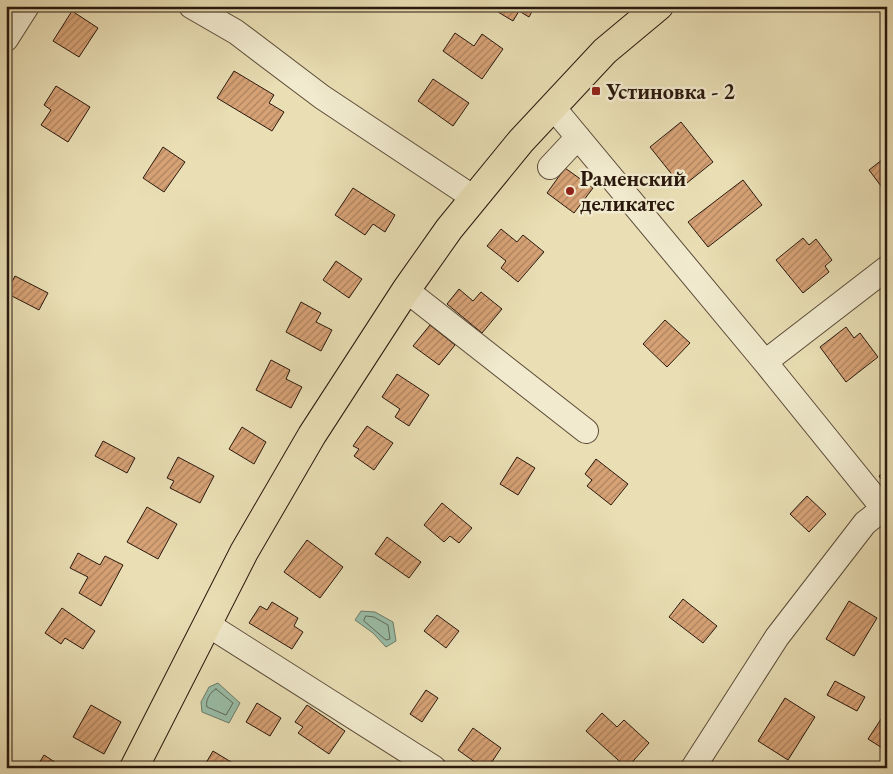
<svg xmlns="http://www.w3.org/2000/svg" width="893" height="774" viewBox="0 0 893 774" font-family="'EB Garamond',serif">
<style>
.water{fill:#99bda7;stroke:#6d7b69}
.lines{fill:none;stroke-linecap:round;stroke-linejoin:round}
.shore{stroke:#626a5a;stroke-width:1}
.building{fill:url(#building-hatch);stroke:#2a180d}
.minor-casing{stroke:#5a4a37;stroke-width:26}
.major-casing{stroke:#2a180d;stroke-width:30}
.minor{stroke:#f1eace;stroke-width:24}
.major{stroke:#e9deb4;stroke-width:28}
.poi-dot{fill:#8f2418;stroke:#f1eace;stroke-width:2}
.labels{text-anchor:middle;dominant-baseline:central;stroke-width:5;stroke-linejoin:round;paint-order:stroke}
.poi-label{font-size:22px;font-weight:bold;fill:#2a180d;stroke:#f1eace;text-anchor:start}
</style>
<defs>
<pattern id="building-hatch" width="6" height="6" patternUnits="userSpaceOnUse" patternTransform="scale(1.25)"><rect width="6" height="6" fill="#d6a276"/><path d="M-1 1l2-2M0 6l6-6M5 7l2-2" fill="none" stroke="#ae835f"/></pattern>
</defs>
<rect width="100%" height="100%" fill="#e9deb4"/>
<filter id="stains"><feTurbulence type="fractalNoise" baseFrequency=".004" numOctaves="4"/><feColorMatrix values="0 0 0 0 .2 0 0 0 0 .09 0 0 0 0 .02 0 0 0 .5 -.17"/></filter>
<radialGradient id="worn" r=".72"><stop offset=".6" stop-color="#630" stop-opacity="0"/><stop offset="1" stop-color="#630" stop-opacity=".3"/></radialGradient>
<path class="water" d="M361 611 375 612 393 622 396 641 386 647 373 633 355 620Z
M218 683 240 703 229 723 202 712 201 702 209 687Z"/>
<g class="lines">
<path class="shore" d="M366 616 374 617 388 625 390 639 386 640 364 621Z
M216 689 233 703 226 715 207 707C205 701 210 692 216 689Z"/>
</g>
<path class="building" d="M488 6H535L529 17 519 11 513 21Z
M72 11 98 28 79 57 53 41Z
M455 33 474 46 482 34 503 49 482 79 443 51Z
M234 71 274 95 269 103 284 112 272 131 217 98Z
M433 79 469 103 453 126 418 101Z
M56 86 90 107 68 142 41 125 51 110 44 105Z
M681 122 713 162 682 187 650 147Z
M163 147 185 162 164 192 143 178Z
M887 156V194L869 170Z
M565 168 593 188 574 213 547 193Z
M743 180 762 205 708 247 688 222Z
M353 188 395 215 385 232 373 224 365 235 335 215Z
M501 229 517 242 523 235 544 252 518 282 501 268 506 261 487 246Z
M803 238 809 245 816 239 832 260 825 266 829 272 803 293 776 260Z
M336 261 362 279 349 298 323 280Z
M15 276 48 293 39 310 6 293Z
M459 289 473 301 481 292 502 309 482 333 447 304Z
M301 302 321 313 316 322 332 330 321 351 286 332Z
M665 320 690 343 667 367 643 344Z
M430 325 455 345 439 365 413 346Z
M846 327 854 338 860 333 878 357 846 382 820 347Z
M271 360 290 370 286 379 302 387 291 408 256 390Z
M397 374 429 395 409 426 395 417 400 409 382 397Z
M367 426 393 443 374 470 354 456 359 449 353 446Z
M242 427 266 442 254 464 229 449Z
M103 441 135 458 127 473 95 456Z
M178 457 214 476 200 503 170 488 174 481 167 478Z
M517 457 535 468 518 495 500 484Z
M596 459 628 484 611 505 587 486 592 480 585 474Z
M887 470V487L879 476Z
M807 496 826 514 809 532 790 514Z
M442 503 472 528 459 543 450 536 444 542 424 525Z
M147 507 177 524 158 559 127 542Z
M387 537 421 562 409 578 375 554Z
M307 540 343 567 320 598 284 572Z
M78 553 100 565 105 556 123 565 101 606 79 593 88 577 70 568Z
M683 599 717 626 703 643 669 617Z
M849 601 877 618 854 656 826 639Z
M272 602 298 618 294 626 303 632 292 649 249 623 260 606 267 610Z
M62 608 95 631 83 649 65 638 61 644 45 633Z
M437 615 459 631 446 648 424 631Z
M835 681 865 697 857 711 827 695Z
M426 690 438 698 422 722 410 714Z
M785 698 815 717 788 760 758 741Z
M257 703 281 718 270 736 246 722Z
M91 705 121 722 104 754 73 737Z
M307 705 345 731 329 754 298 733 303 727 295 722Z
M887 710V751L868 739Z
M602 713 617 727 624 720 649 743 627 768 586 731Z
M473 728 501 748 488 768H483L458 750Z
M213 751 241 768H203Z
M44 755 64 768H36Z"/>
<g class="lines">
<defs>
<path id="minor" d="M191 6 236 32 322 97 474 198
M6 39 27 6
M552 106 765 362 887 513
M550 167 578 137
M406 290 586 431
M765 362 887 268
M207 624 434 768
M693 768 777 637 865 523 884 508"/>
<path id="major" d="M134 768 244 552 312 435 406 290 449 229 521 141 605 51 659 6"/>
</defs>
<use href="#minor" class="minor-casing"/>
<use href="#major" class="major-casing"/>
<use href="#minor" class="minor"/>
<use href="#major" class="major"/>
</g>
<g class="poi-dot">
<rect x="591" y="86" width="10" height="10" rx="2.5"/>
<circle cx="570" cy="191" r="5"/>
</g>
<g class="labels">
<g class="poi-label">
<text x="606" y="91">Устиновка - 2</text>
<text x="580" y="178">Раменский<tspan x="580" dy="25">деликатес</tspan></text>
</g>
</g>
<rect width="893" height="774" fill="none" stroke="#e9deb4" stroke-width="25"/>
<rect x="8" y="8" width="878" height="759" fill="none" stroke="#2a180d" stroke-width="2.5"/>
<rect x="12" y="12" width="868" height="749" fill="none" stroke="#2a180d"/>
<rect width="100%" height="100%" filter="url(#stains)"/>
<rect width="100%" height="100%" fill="url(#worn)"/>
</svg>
